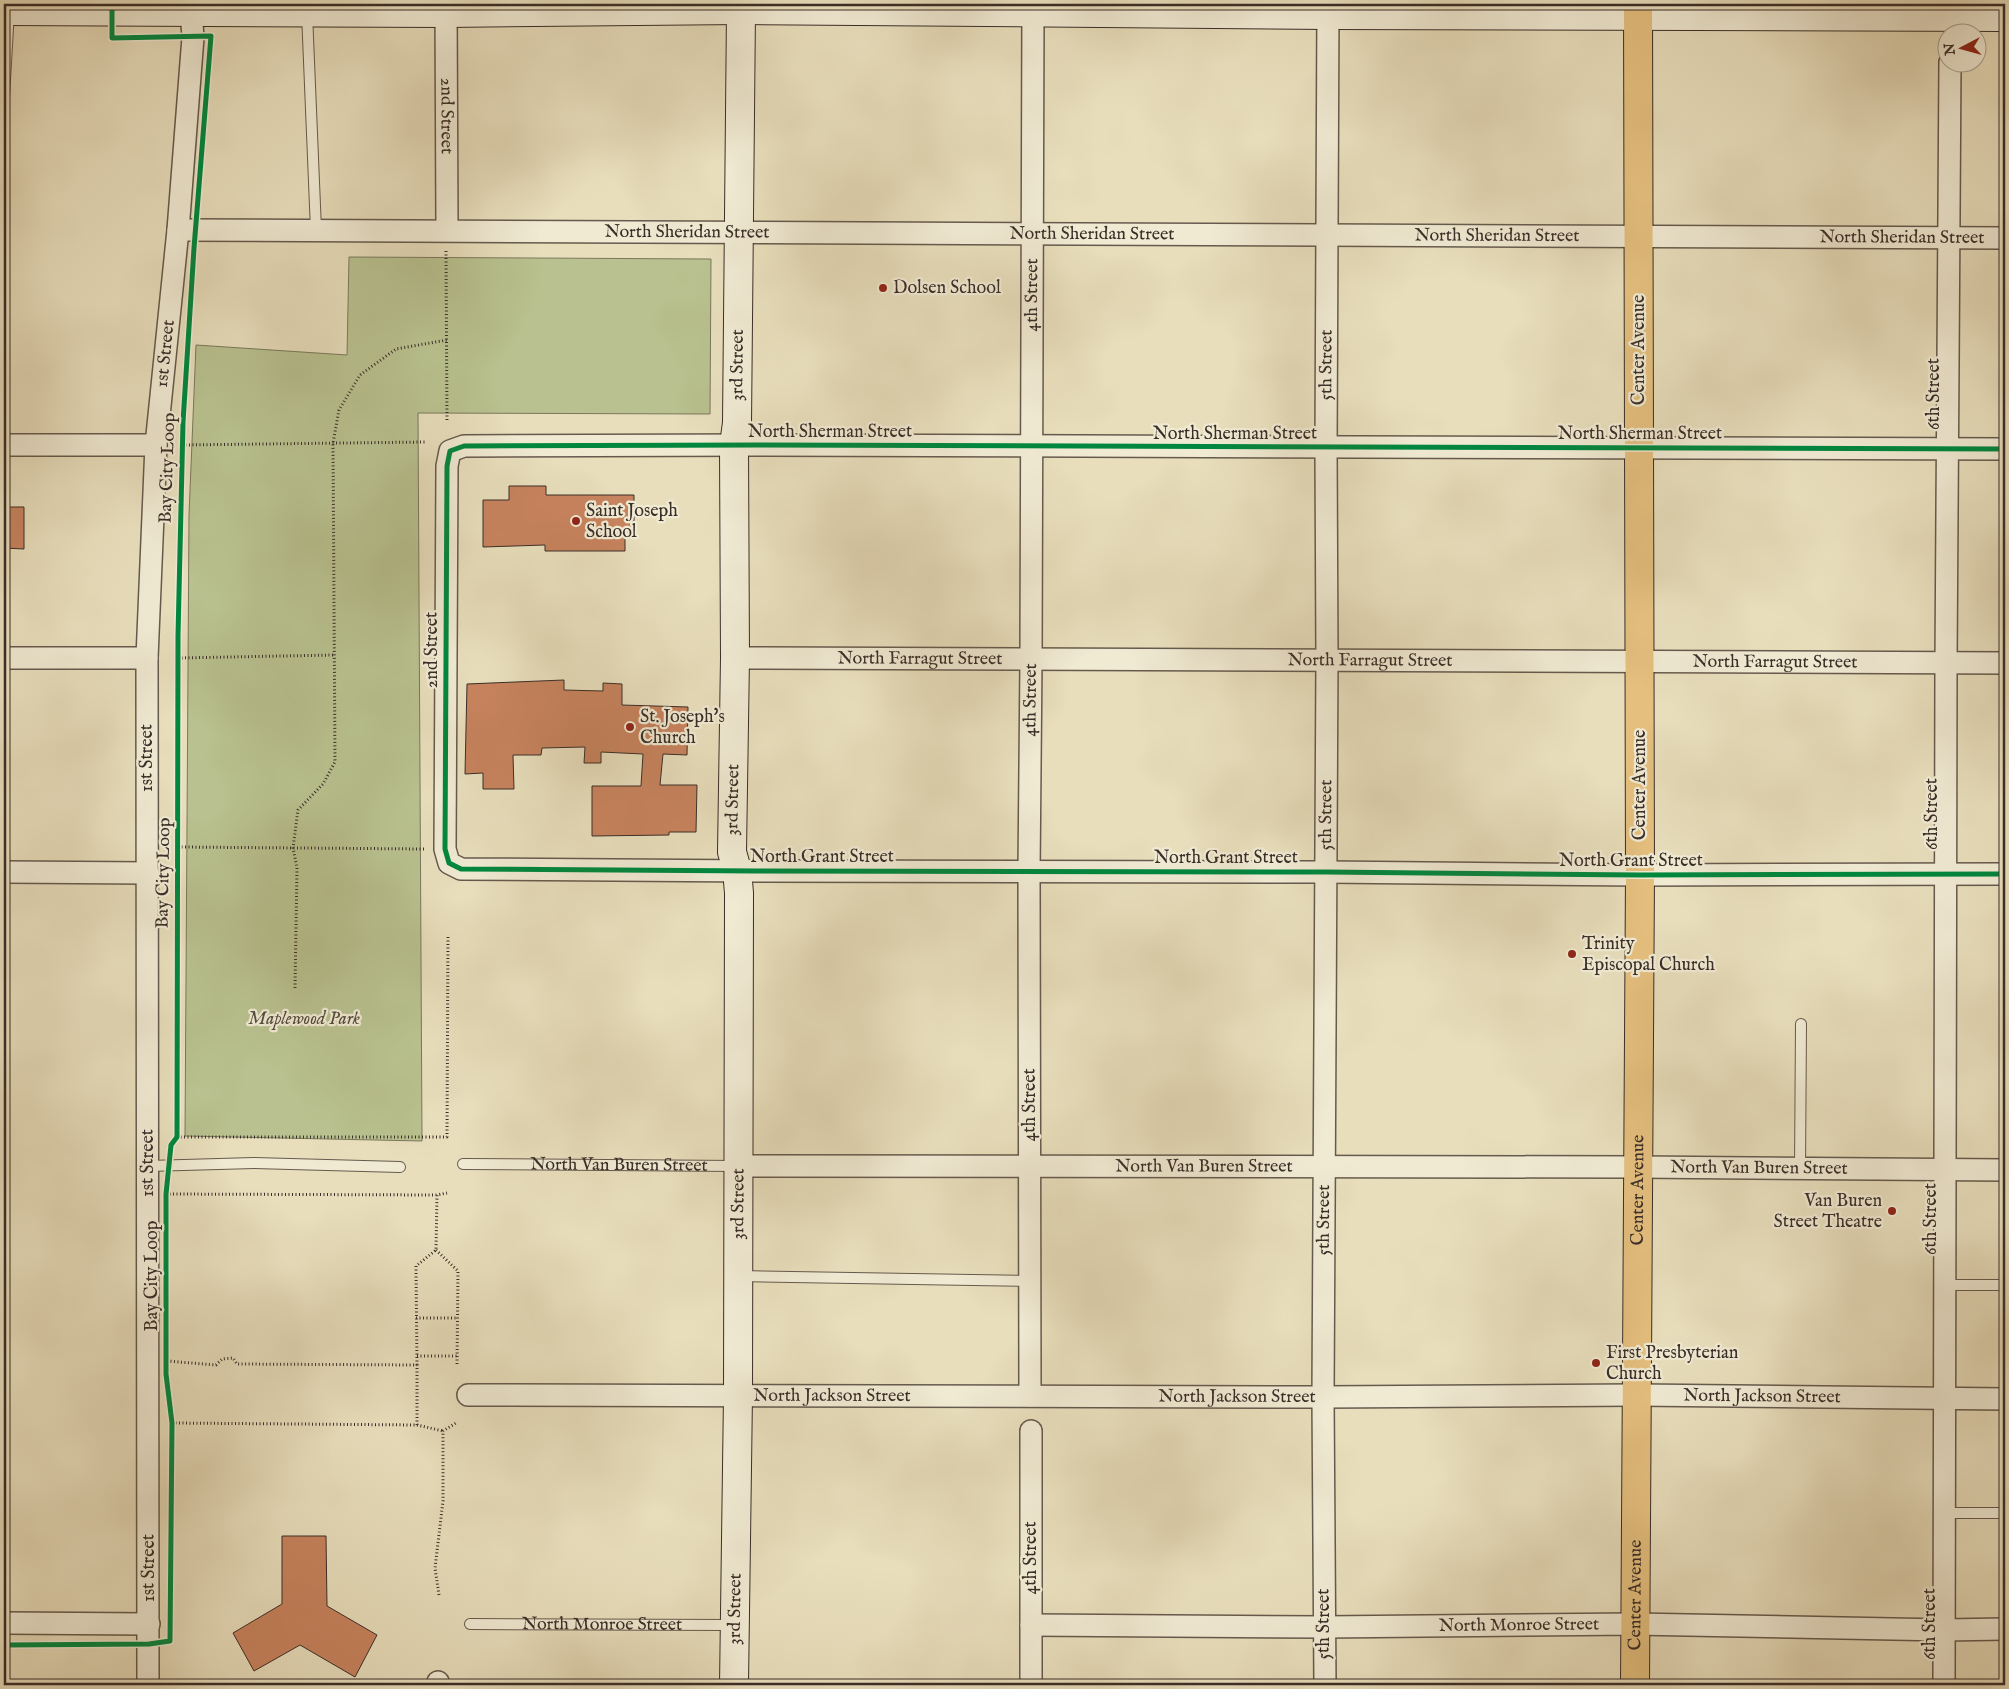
<svg xmlns="http://www.w3.org/2000/svg" width="2009" height="1689" viewBox="0 0 2009 1689" font-family="'IM FELL English',serif">
<style>
.green{fill:#b8c18f;stroke:#79785c}
.building{fill:#c7835e;stroke:#3a2e28}
.lines{fill:none;stroke-linecap:round;stroke-linejoin:round}
.lane-casing{stroke:#665a4d;stroke-width:12}
.street-casing{stroke:#665a4d;stroke-width:24}
.secondary-casing{stroke:#3a2e28;stroke-width:30}
.highway-casing{stroke:#3a2e28;stroke-width:30}
.path{stroke:#3a2e28;stroke-width:3;stroke-dasharray:1 2.5;stroke-linecap:butt}
.lane{stroke:#f0ead3;stroke-width:10}
.street{stroke:#f0ead3;stroke-width:21}
.secondary{stroke:#f0ead3;stroke-width:28}
.highway{stroke:#e4bf7e;stroke-width:28}
.cycleway-casing{stroke:#f0ead3;stroke-width:8}
.cycleway{stroke:#00873e;stroke-width:5}
.poi-dot{fill:#8f2418;stroke:#f0ead3;stroke-width:2}
.labels{text-anchor:middle;dominant-baseline:central;stroke-width:4.5;stroke-linejoin:round;paint-order:stroke}
.street-label{font-size:18px;fill:#3a2e28;stroke:#f0ead3}
.poi-label{font-size:18px;fill:#3a2e28;stroke:#f0ead3;text-anchor:start}
.park-label{font-size:18px;font-style:italic;fill:#534b3d;stroke:#f0ead3}
</style>
<rect width="100%" height="100%" fill="#e8debc"/>
<filter id="stains"><feTurbulence type="fractalNoise" baseFrequency=".004" numOctaves="4"/><feColorMatrix values="0 0 0 0 .2 0 0 0 0 .09 0 0 0 0 .02 0 0 0 .5 -.17"/></filter>
<radialGradient id="worn" r=".72"><stop offset=".6" stop-color="#630" stop-opacity="0"/><stop offset="1" stop-color="#630" stop-opacity=".3"/></radialGradient>
<path class="green" d="M349 257 711 259 710 414 418 413 422 1141 185 1136 189 515 196 345 347 355Z"/>
<path class="building" d="M509 486H546V495H634V532H625V551H545V545L483 547V500H509Z
M4 507H24V549L4 548Z
M564 680V690L603 691V683L622 684V705L688 707 687 755 663 754 660 785H697L696 832H669V835L592 836V786H641L643 754 601 752V763H584L585 747 542 748 541 755H513L514 789H483V773L465 774 467 684Z
M282 1536H326L327 1606 377 1635 355 1677 300 1645 254 1671 233 1633 282 1604Z"/>
<g class="lines">
<defs>
<g id="lane">
<path d="M307 13 316 230"/>
<path d="M4 97 9 11"/>
<path id="s1" d="M463 1164 737 1166"/>
<path d="M148 1166 254 1163 400 1167"/>
<path d="M1800 1169 1801 1024"/>
<path d="M739 1276 1030 1281"/>
<path d="M1945 1285H2005"/>
<path d="M1944 1513H2005"/>
<path id="s2" d="M470 1624 733 1625"/>
</g>
<g id="street">
<path id="s3" d="M446 4 447 230"/>
<path id="s4" d="M178 230 2005 238"/>
<path d="M4 445H156"/>
<path d="M2005 449 757 445 464 446 450 451 447 466 445 849 449 863 461 869 757 871 1326 872 1640 875 2005 874"/>
<path d="M4 658H147"/>
<path id="s5" d="M735 658 2005 663"/>
<path d="M4 872 148 873"/>
<path id="s6" d="M738 1166 1638 1167 2005 1170"/>
<path id="s7" d="M468 1395 1323 1397 1637 1395 2005 1399"/>
<path id="s8" d="M1030 1396 1029 872 1031 660 1033 4"/>
<path d="M1031 1431V1685"/>
<path d="M4 1623 149 1624"/>
<path id="s9" d="M1031 1625 1325 1627 1635 1624 1944 1630 2005 1629"/>
<path d="M438 1682V1685"/>
<path id="s10" d="M148 1685 147 658 156 445 178 230 193 37 191 12"/>
<path id="s11" d="M1325 1685 1323 1397 1327 659 1326 448 1328 4"/>
<path d="M1944 1685 1946 663 1950 62"/>
</g>
<g id="secondary">
<path d="M4 11 446 13 741 10 1328 15 2005 17"/>
<path id="s12" d="M734 1685 738 1395 739 893 737 870 732 852 735 658 734 445 737 423 741 10"/>
</g>
<g id="highway">
<path id="s13" d="M1635 1685 1640 875 1638 4"/>
</g>
</defs>
<use href="#lane" class="lane-casing"/>
<use href="#street" class="street-casing"/>
<use href="#secondary" class="secondary-casing"/>
<use href="#highway" class="highway-casing"/>
<path class="path" d="M446 251 447 422
M182 445 425 442
M178 658 334 655
M178 847 424 849
M295 988 297 868 293 848 298 810 323 784 335 762 333 443 339 410 360 375 396 349 447 340
M177 1137H447L448 936
M166 1194 437 1195
M436 1250 458 1271 457 1366
M416 1318H457
M417 1356H457
M167 1361 216 1365 222 1359 233 1358 237 1364 417 1365V1425
M417 1365 416 1266 436 1250 437 1195 447 1193
M172 1423 417 1425 443 1431
M439 1595 435 1568 443 1501V1431L456 1423"/>
<use href="#lane" class="lane"/>
<use href="#street" class="street"/>
<use href="#secondary" class="secondary"/>
<use href="#highway" class="highway"/>
<defs>
<path id="cycleway" d="M2005 449 757 445 464 446 450 451 447 466 445 849 449 863 461 869 757 871 1326 872 1640 875 2005 874
M4 1645 149 1644 170 1641 172 1423 166 1374V1194L171 1145 177 1137 178 636 183 422 194 248 211 36 112 38V4"/>
</defs>
<use href="#cycleway" class="cycleway-casing"/>
<use href="#cycleway" class="cycleway"/>
</g>
<g class="poi-dot">
<circle cx="883" cy="288" r="5"/>
<circle cx="576" cy="521" r="5"/>
<circle cx="630" cy="727" r="5"/>
<circle cx="1572" cy="954" r="5"/>
<circle cx="1892" cy="1211" r="5"/>
<circle cx="1596" cy="1363" r="5"/>
</g>
<g class="labels">
<g class="street-label">
<text stroke="none"><textPath href="#s3" startOffset="112">2nd Street</textPath></text>
<text stroke="none"><textPath href="#s4" startOffset="509">North Sheridan Street</textPath></text>
<text stroke="none"><textPath href="#s4" startOffset="914">North Sheridan Street</textPath></text>
<text stroke="none"><textPath href="#s4" startOffset="1319">North Sheridan Street</textPath></text>
<text stroke="none"><textPath href="#s4" startOffset="1724">North Sheridan Street</textPath></text>
<text stroke="none"><textPath href="#s8" startOffset="1101">4th Street</textPath></text>
<text transform="translate(1639 350) rotate(-90)">Center Avenue</text>
<text stroke="none"><textPath href="#s10" startOffset="1332">1st Street</textPath></text>
<text stroke="none"><textPath href="#s12" startOffset="1321">3rd Street</textPath></text>
<text stroke="none"><textPath href="#s11" startOffset="1320">5th Street</textPath></text>
<text transform="translate(1934 394) rotate(-90)">6th Street</text>
<text x="830" y="432">North Sherman Street</text>
<text x="1235" y="434">North Sherman Street</text>
<text x="1640" y="434">North Sherman Street</text>
<text transform="translate(168 468) rotate(-88)">Bay City Loop</text>
<text transform="translate(432 650) rotate(-90)">2nd Street</text>
<text stroke="none"><textPath href="#s5" startOffset="185">North Farragut Street</textPath></text>
<text stroke="none"><textPath href="#s5" startOffset="635">North Farragut Street</textPath></text>
<text stroke="none"><textPath href="#s5" startOffset="1040">North Farragut Street</textPath></text>
<text stroke="none"><textPath href="#s8" startOffset="696">4th Street</textPath></text>
<text transform="translate(147 758) rotate(-90)">1st Street</text>
<text transform="translate(1640 785) rotate(-90)">Center Avenue</text>
<text stroke="none"><textPath href="#s12" startOffset="886">3rd Street</textPath></text>
<text transform="translate(1932 814) rotate(-90)">6th Street</text>
<text stroke="none"><textPath href="#s11" startOffset="870">5th Street</textPath></text>
<text x="822" y="857">North Grant Street</text>
<text x="1226" y="858">North Grant Street</text>
<text x="1631" y="861">North Grant Street</text>
<text transform="translate(164 873) rotate(-89)">Bay City Loop</text>
<text transform="translate(1030 1105) rotate(-90)">4th Street</text>
<text transform="translate(148 1163) rotate(-90)">1st Street</text>
<text stroke="none"><textPath href="#s1" startOffset="156">North Van Buren Street</textPath></text>
<text stroke="none"><textPath href="#s6" startOffset="466">North Van Buren Street</textPath></text>
<text stroke="none"><textPath href="#s6" startOffset="1021">North Van Buren Street</textPath></text>
<text stroke="none"><textPath href="#s13" startOffset="495">Center Avenue</textPath></text>
<text stroke="none"><textPath href="#s12" startOffset="481">3rd Street</textPath></text>
<text stroke="none"><textPath href="#s11" startOffset="465">5th Street</textPath></text>
<text transform="translate(1931 1219) rotate(-90)">6th Street</text>
<text transform="translate(152 1276) rotate(-90)">Bay City Loop</text>
<text stroke="none"><textPath href="#s7" startOffset="364">North Jackson Street</textPath></text>
<text stroke="none"><textPath href="#s7" startOffset="769">North Jackson Street</textPath></text>
<text stroke="none"><textPath href="#s7" startOffset="1294">North Jackson Street</textPath></text>
<text transform="translate(1031 1558) rotate(-90)">4th Street</text>
<text transform="translate(149 1568) rotate(-90)">1st Street</text>
<text stroke="none"><textPath href="#s13" startOffset="90">Center Avenue</textPath></text>
<text stroke="none"><textPath href="#s12" startOffset="76">3rd Street</textPath></text>
<text stroke="none"><textPath href="#s2" startOffset="132">North Monroe Street</textPath></text>
<text transform="translate(1324 1624) rotate(-90)">5th Street</text>
<text transform="translate(1930 1624) rotate(-90)">6th Street</text>
<text stroke="none"><textPath href="#s9" startOffset="488">North Monroe Street</textPath></text>
</g>
<g class="poi-label">
<text x="893" y="288">Dolsen School</text>
<text x="586" y="511">Saint Joseph<tspan x="586" dy="21">School</tspan></text>
<text x="640" y="717">St. Joseph's<tspan x="640" dy="21">Church</tspan></text>
<text x="1582" y="944">Trinity<tspan x="1582" dy="21">Episcopal Church</tspan></text>
<text x="1882" y="1201" text-anchor="end">Van Buren<tspan x="1882" dy="21">Street Theatre</tspan></text>
<text x="1606" y="1353">First Presbyterian<tspan x="1606" dy="21">Church</tspan></text>
</g>
<g class="park-label">
<text x="304" y="1019">Maplewood Park</text>
</g>
</g>
<rect width="2009" height="1689" fill="none" stroke="#e8debc" stroke-width="20"/>
<rect x="5" y="5" width="1999" height="1679" fill="none" stroke="#3a2e28" stroke-width="2.5"/>
<rect x="10" y="10" width="1989" height="1669" fill="none" stroke="#3a2e28"/>
<g transform="translate(1962 48) rotate(264)"><circle r="24" fill="#f0ead3" stroke="#a79f8f"/>
<path d="M0-4L9 19L0 12L-9 19Z" fill="#8f2418"/>
<text y="-8" font-size="14" font-weight="bold" text-anchor="middle" fill="#3a2e28">N</text>
</g>
<rect width="100%" height="100%" filter="url(#stains)"/>
<rect width="100%" height="100%" fill="url(#worn)"/>
</svg>
